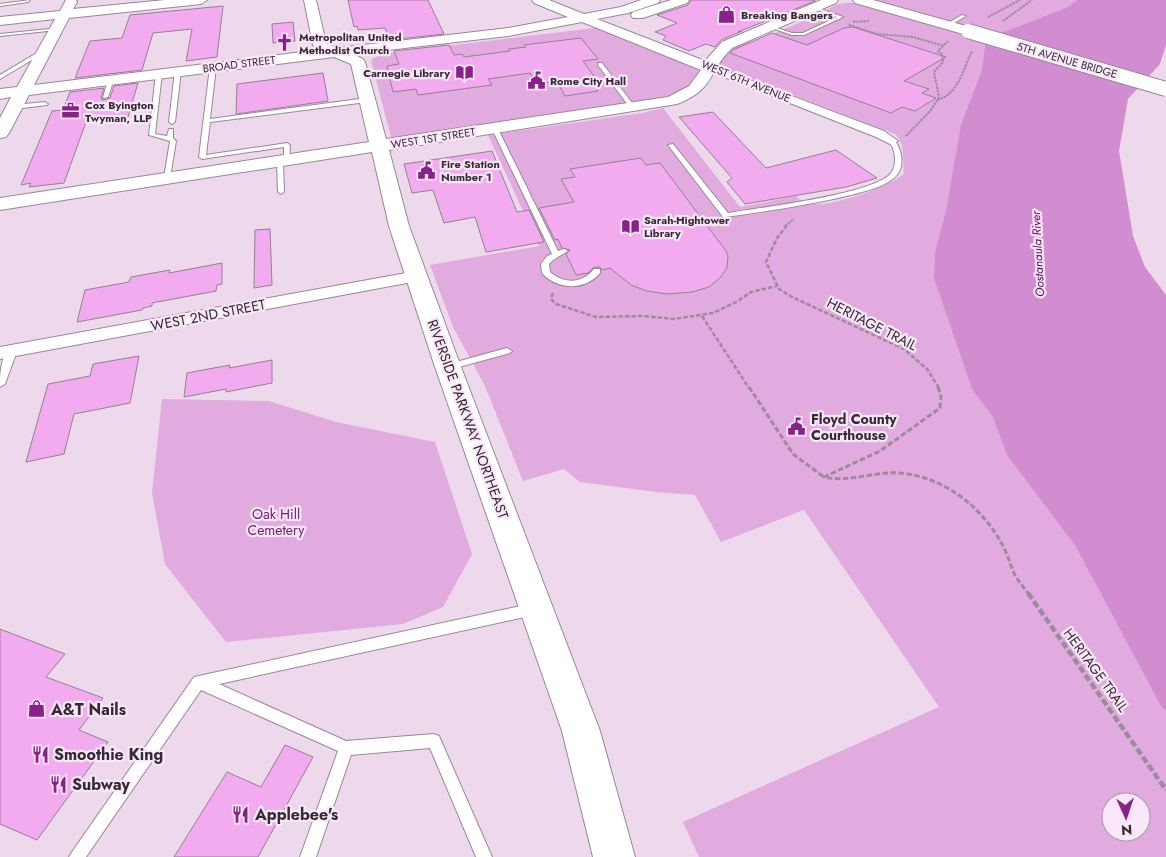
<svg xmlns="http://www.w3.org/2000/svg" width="1166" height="857" viewBox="0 0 1166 857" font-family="Jost,sans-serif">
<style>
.green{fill:#e1abdf;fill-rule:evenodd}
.water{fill:#d18dcf}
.building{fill:#f1abee;stroke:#938192}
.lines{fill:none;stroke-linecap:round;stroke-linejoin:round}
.lane-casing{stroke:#998798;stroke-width:2}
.street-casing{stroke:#998798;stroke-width:2}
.secondary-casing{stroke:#998798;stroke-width:2}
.path-far3{stroke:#9b8c99;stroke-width:2;stroke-dasharray:2.5 1;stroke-linecap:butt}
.path-far2{stroke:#9b8c99;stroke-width:2.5;stroke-dasharray:4.5 2;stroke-linecap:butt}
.path-far1{stroke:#9b8c99;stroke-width:3;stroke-dasharray:5.5 2.5;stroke-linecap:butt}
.path{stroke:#9b8c99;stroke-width:4.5;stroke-dasharray:7 3;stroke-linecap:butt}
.lane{fill:#fff;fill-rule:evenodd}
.street{fill:#fff;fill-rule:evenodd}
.secondary{fill:#fff;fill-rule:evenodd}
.secondary-bridge-casing{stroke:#998798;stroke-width:16;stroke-linecap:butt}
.secondary-bridge{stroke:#fff;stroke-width:14}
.labels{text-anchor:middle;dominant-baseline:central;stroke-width:4.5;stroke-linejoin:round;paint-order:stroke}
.far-poi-label{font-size:11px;font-weight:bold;fill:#332b32;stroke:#fae6f9;text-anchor:start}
.far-street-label{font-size:11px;fill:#332b32;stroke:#fae6f9}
.far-water-label{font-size:12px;font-style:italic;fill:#5d085e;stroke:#fae6f9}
.street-label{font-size:14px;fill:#332b32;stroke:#fae6f9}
.poi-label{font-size:14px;font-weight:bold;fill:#332b32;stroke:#fae6f9;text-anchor:start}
.park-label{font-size:14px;fill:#712171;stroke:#fae6f9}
.near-poi-label{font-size:16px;font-weight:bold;fill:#332b32;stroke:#fae6f9;text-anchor:start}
</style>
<rect width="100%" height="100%" fill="#edd9eb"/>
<path class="green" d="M856 0H1152L1033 117 1166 502V857H699L683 822 939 707 804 510 721 542 695 495 656 492 580 482 564 469 523 481 485 386 453 327 430 265 539 246 488 135 642 113 663 108 740 207 796 196C798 198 800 200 802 201 820 213 888 187 904 174 902 160 906 144 895 134L722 68 719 66 727 50 741 43 756 41 822 13C833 6 839 2 853 3ZM1111 802H1141V832H1111Z
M594 28H600L701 68V71L687 89 665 98 393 139 391 137 371 61 373 58 388 53Z
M162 399 269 401 336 422 435 442 472 554 443 607 403 624 226 642 165 564 152 493Z"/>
<path class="water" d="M1078 0H1166V45L1160 64 1128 99 1119 151 1133 236 1145 267 1166 295V711L1161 706 1075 545 1007 455 993 417 972 389 934 278 935 253 946 211 961 125 982 70 986 39 1066 8Z"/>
<path class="building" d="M348 0H428L444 34 390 40 385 28 358 30 357 26 354 27Z
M691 0H815V1L738 32 742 31 721 40 715 47 706 44 689 51 663 40 666 36 655 32 677 23 657 15 688 5Z
M223 6 217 57 186 61 192 29 153 33 142 70 75 78 90 41 122 38 130 15Z
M293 22 295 41 273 43 272 24Z
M853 27 946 57 904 81 929 89 922 93 936 98 915 111 902 107 891 113 730 53 733 50 772 33 807 45 844 28Z
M581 38 598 59 583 61 594 76 588 77 598 91 565 96 557 82 536 83 530 73 488 79 492 85 418 95 416 89 393 92 387 66 399 64 394 51 449 45 454 55 462 54 464 57 510 51 509 49 526 47 524 45Z
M323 73 328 101 236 114 237 84Z
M138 83 128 117 86 122 64 183 29 187 31 183 21 185 52 111 63 110 70 92 104 88 101 98 103 100 110 98 114 86Z
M713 112 766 168 836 150 877 178 846 187 745 204 727 182 732 178 679 117Z
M492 151 517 212 529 210 544 242 486 252 475 217 444 223 433 190 412 193 404 164Z
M641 158 646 165 660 163 726 251 728 256 727 268 720 278 709 287 692 292 667 294 647 291 631 285 610 268 602 270 600 267H594L588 273 576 275 566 254 570 250 562 248 558 239 555 240 539 208 574 202 561 179 575 177 570 169Z
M270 229 272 285 254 288 255 230Z
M222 263V284L217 285 216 291 152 303V306L143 308 142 310 77 322 85 290 129 282 131 277 170 270 169 273Z
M139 356 130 403 74 414 64 454 26 462 48 384 90 376 93 364Z
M272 360V383L226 392V389L184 397 187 373 230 365 229 368Z
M0 629 65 654 46 677 103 698 79 730 108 742 37 840 0 824Z
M285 745 313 757 258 857H174L227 772 261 787Z"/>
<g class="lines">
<defs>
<path id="lane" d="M30 0 28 2 0 6V4Z
M812 6 843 17 804 35H792L766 26 768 25 792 33H803L837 17 812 8Z
M962 15 966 16 949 26 945 25Z
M59 28 57 30 0 36V34Z
M45 48 48 50 47 51 0 79V75Z
M598 63H602L635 107V109H631L598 65Z
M213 65 216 67 210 119 367 98 370 100 367 102 210 122 206 155 287 143 290 145 289 162 284 161V147L202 159 199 157 210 67Z
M178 69 181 71 175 122 172 124 169 122 175 71Z
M159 71 162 73 155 134 167 136 169 129H173V138L176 141 170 178 167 180 164 178 170 141 149 135 156 73Z
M111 77 114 79 108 97 103 98 108 79Z
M45 102 48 104 47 105 14 109 11 107 14 105Z
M493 128 498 129 558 251 564 249 568 251 553 260 549 264 550 272C564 284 582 284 594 269H600V273C585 291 557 290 542 273L541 264 547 256 552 254 492 129Z
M890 140H894C903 150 905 169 894 178 882 188 865 191 851 195 810 205 768 211 726 217H723L668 145 673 144 728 213C758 208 875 194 891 173 898 164 895 149 889 141Z
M280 160 283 162 284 192 281 194 278 192 277 162Z
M12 348 17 351 5 384 0 387C0 376 0 354 12 348Z
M507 348 512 351 510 353 448 370 443 367 445 365Z
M534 603 538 605 540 609 538 613 534 615 219 684 346 741 434 734 439 736 492 857H476L430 748 351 755 316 857H300L338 751 201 690 86 857H69L72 852 194 677Z"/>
<path id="street" d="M710 65 884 131 898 141 892 145 876 137 706 70 705 68Z
M417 271 423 272 425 276 423 280 0 359V347Z"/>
<path id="secondary" d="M66 0H76L77 2 73 9 165 0H207L201 4 69 18 34 85 319 50 313 45 304 0H316L326 43 338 48 508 28 568 17 534 3 532 0H549L584 14 621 7 641 0H660L658 3 628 13 597 19 705 61 722 42 821 0H838L836 3 732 48C707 72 716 89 677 104L389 150 409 226 461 367 600 731 635 857H593L562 731 435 367 389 226 372 152 0 210V198L369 142 351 64 334 57 29 95 9 133 6 137 0 138V118L11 97 0 99V89L17 87 55 19 0 25V17L60 11ZM582 22 701 70 689 86 668 97 386 139 365 62 363 59 353 54 508 36Z
M671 0H689L687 3 643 18H633L631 15 633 12Z
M853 0H873L973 28 975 31 973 34H963L855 3Z"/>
</defs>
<use href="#lane" class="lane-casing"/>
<use href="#street" class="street-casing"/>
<use href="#secondary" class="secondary-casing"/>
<path class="path-far3" d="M988 17 1020 0
M1003 21 1032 0
M853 22 869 21
M849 25 877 34 913 37 944 46
M937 100C959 94 963 69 972 51
M906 136 931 110 939 97 934 72 943 62 942 54 938 51 948 41
M785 226 794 219"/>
<path class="path-far2" d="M787 225 777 238 766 262 779 289 792 297 904 349 927 369 939 388
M553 293 551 299 556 304 596 317 643 316 674 319 713 313 738 301 751 292 777 286
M702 316 749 388"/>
<path class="path-far1" d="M749 387 793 454 824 477
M938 387 941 397 940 408 880 451 824 477C849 483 874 471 900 473 944 477 981 506 1002 544 1008 554 1010 566 1015 575 1019 582 1024 588 1029 594"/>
<path class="path" d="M1028 593 1166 790"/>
<use href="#lane" class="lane"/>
<use href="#street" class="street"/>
<use href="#secondary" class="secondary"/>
<defs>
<path id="secondary-bridge" d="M968 31 1166 89"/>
</defs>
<use href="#secondary-bridge" class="secondary-bridge-casing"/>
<use href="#secondary-bridge" class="secondary-bridge"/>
</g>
<defs>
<symbol id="shop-bare" viewBox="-9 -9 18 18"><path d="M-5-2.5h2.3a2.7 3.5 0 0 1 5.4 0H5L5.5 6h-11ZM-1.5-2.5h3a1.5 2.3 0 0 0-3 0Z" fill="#882188" stroke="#fae6f9" stroke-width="2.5" paint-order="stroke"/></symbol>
<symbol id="church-bare" viewBox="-9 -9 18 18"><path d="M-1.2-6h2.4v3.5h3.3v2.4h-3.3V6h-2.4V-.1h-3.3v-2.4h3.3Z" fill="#882188" stroke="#fae6f9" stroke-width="2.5" paint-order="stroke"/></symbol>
<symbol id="library-bare" viewBox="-9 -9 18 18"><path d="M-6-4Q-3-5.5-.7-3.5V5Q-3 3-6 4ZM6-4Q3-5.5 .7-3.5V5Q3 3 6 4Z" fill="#882188" stroke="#fae6f9" stroke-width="2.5" paint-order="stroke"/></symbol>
<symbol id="civic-bare" viewBox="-9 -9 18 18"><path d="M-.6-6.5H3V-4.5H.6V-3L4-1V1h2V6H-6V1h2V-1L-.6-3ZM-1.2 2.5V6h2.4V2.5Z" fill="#882188" stroke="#fae6f9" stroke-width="2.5" paint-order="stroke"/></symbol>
<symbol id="office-bare" viewBox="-9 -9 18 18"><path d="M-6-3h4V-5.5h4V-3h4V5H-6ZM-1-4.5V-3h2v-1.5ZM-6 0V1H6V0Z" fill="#882188" stroke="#fae6f9" stroke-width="2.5" paint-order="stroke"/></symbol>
<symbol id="restaurant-bare" viewBox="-9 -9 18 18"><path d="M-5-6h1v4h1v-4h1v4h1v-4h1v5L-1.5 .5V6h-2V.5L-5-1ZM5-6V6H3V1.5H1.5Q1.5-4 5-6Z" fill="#882188" stroke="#fae6f9" stroke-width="2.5" paint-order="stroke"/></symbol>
</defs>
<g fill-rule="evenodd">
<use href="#shop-bare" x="714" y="2" width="25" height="25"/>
<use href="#church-bare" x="272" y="30" width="25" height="25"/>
<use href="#library-bare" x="452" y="60" width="25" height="25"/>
<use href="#civic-bare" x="524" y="68" width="25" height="25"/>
<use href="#office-bare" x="58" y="98" width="25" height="25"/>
<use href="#civic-bare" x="414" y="158" width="25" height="25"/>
<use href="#library-bare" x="618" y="214" width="25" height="25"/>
<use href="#civic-bare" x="784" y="414" width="25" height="25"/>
<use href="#shop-bare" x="24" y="696" width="25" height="25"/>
<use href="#restaurant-bare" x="28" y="742" width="25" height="25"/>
<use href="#restaurant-bare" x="46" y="772" width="25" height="25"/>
<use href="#restaurant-bare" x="228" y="802" width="25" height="25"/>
</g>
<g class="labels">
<g class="far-poi-label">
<text x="741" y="15">Breaking Bangers</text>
<text x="299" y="37">Metropolitan United<tspan x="299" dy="13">Methodist Church</tspan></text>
<text x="450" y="73" text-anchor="end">Carnegie Library</text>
<text x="550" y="81">Rome City Hall</text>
<text x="85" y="105">Cox Byington<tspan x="85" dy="13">Twyman, LLP</tspan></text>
<text x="441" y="164">Fire Station<tspan x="441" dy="13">Number 1</tspan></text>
<text x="644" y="220">Sarah-Hightower<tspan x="644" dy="13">Library</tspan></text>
</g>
<g class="far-street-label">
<text transform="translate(1067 60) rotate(16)">5TH AVENUE BRIDGE</text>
<text transform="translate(239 64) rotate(-7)">BROAD STREET</text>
<text transform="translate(746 81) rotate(22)">WEST 6TH AVENUE</text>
<text transform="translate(433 138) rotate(-9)">WEST 1ST STREET</text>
</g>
<g class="far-water-label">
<text transform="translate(1038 254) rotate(-93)">Oostanaula River</text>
</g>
<g class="street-label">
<text transform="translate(208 315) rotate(-11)">WEST 2ND STREET</text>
<text transform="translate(872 324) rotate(27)">HERITAGE TRAIL</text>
<text transform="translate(468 419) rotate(70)">RIVERSIDE PARKWAY NORTHEAST</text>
<text transform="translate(1096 670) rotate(54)">HERITAGE TRAIL</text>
</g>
<g class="poi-label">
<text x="811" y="419">Floyd County<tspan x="811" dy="16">Courthouse</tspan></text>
</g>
<g class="park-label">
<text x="276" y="514">Oak Hill<tspan x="276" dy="16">Cemetery</tspan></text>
</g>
<g class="near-poi-label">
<text x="51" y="709">A&amp;T Nails</text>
<text x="54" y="754">Smoothie King</text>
<text x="72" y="784">Subway</text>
<text x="255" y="814">Applebee's</text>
</g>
</g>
<g transform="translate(1126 817) rotate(177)"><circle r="24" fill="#fae6f9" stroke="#aa9ba9"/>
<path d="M0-4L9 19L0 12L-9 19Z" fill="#882188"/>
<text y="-8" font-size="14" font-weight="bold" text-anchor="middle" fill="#332b32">N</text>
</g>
</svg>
